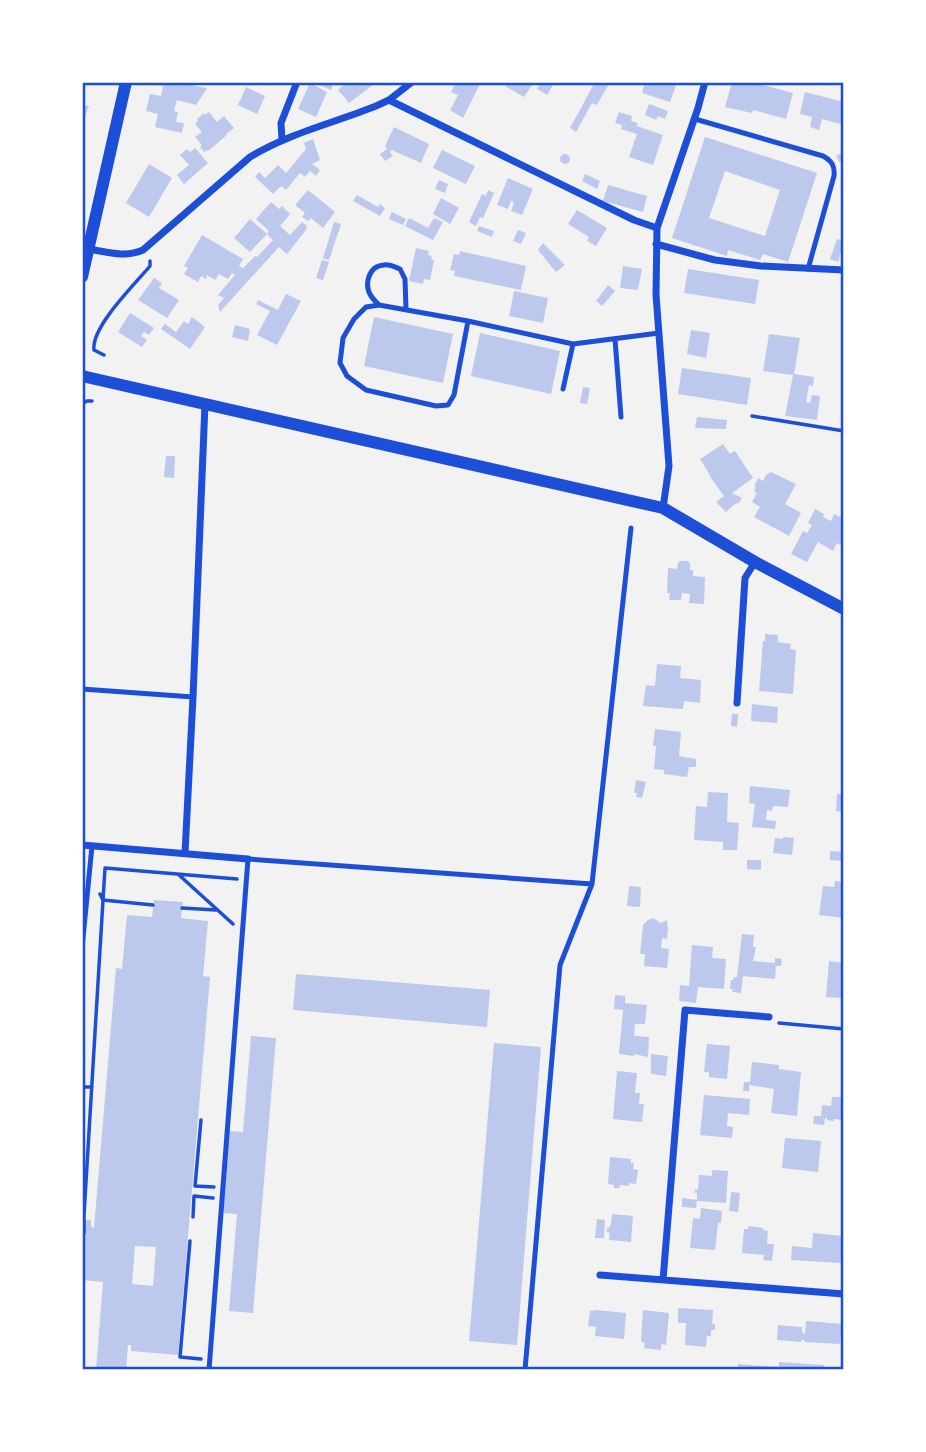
<svg xmlns="http://www.w3.org/2000/svg" width="926" height="1452" viewBox="0 0 926 1452" font-family="Roboto,sans-serif">
<style>
.building{fill:#bdc9ec;fill-rule:evenodd}
.lines{fill:none;stroke-linecap:round;stroke-linejoin:round}
.path{stroke:#1d4ed8;stroke-width:3.5}
.service{stroke:#1d4ed8;stroke-width:5}
.minor{stroke:#1d4ed8;stroke-width:7}
.tertiary{stroke:#1d4ed8;stroke-width:12}
.neatline{fill:none;stroke:#1d4ed8;stroke-width:2.5}
</style>
<rect width="100%" height="100%" fill="#f2f2f2"/>
<path class="building" d="M157 82H189L194 84V86L207 88 196 105 177 100 174 111 178 112 176 122 184 123 182 133 155 127 158 114 146 111 150 94 161 96 163 86 157 85Z
M313 82H334L331 90Z
M347 82H372L374 84 349 103 338 90Z
M456 82H481L463 118 450 110 458 95 451 92Z
M507 82H534L524 97 505 86Z
M541 82H555L547 95 537 89Z
M595 82H610L598 103 596 105 592 103 576 132 570 128Z
M645 82H677L670 102 642 93Z
M732 82H760L759 84 793 93 786 119 753 110 752 113 725 107Z
M310 83 327 92 316 117 298 109Z
M246 87 265 96 257 114 238 105Z
M805 92 844 102V125L822 119 819 130 810 127 812 117 800 114Z
M649 104 668 111 665 119 658 116 656 120 645 115Z
M82 105 89 106 83 123H82Z
M209 112 217 122 224 116 234 128 226 134 227 135 208 151 207 150 204 152 200 147 202 145 195 137 202 132 195 124 198 121 197 119 204 113 205 115Z
M619 112 632 116 631 121 638 123 637 126 663 135 653 165 629 157 637 134 621 129 622 125 615 123Z
M394 127 429 144 421 163 392 150 390 152 393 156 385 161 380 154 387 149 385 146Z
M705 137 817 173 788 262 763 254 760 260 728 250 727 256 672 238ZM725 171 780 190 765 236 709 218Z
M313 139 320 160 312 164 320 170 316 176 310 171 305 177 300 173 286 190 281 186 273 194 255 177 259 172 265 178 278 165 286 173 306 149 304 143Z
M195 148 208 163 184 184 177 175 189 165 180 155 187 149 190 152Z
M442 150 475 166 466 184 433 168Z
M844 152V160L839 162 836 156Z
M560 159a5 5 0 1 1 10 0a5 5 0 1 1-10 0Z
M149 164 172 178 149 217 126 203Z
M585 174 600 181 597 189 582 181Z
M508 178 533 189 522 215 511 211 514 203 511 201 508 209 497 205Z
M439 180 448 184 445 193 435 189Z
M608 185 647 196 643 212 603 201Z
M308 190 335 212 323 228 311 218 308 221 302 217 305 213 295 205Z
M488 190 494 193 483 218 480 217 476 226 469 222 482 194 486 196Z
M357 195 378 207 380 204 385 208 380 216 353 201Z
M441 198 459 208 450 224 433 214Z
M271 202 279 209 282 206 290 214 280 226 290 235 302 222 307 226 306 230 287 254 279 247 220 312 218 305 224 298 218 295 235 275 232 273 228 279 219 274 215 280 207 275 206 279 201 276 198 282 184 274 188 268 184 266 202 235 243 259 239 266 243 268 255 256 257 257 273 240 267 234 250 252 234 238 250 219 267 234 269 231 256 219Z
M577 210 607 228 596 246 587 241 589 237 568 224Z
M392 212 406 219 403 225 389 219Z
M409 218 428 228 434 218 443 222 433 240 405 226Z
M334 222 341 224 329 260 323 258Z
M479 226 494 231 492 237 477 231Z
M518 230 526 233 521 244 513 241Z
M837 239 844 241 838 262 830 259Z
M543 243 565 265 556 272 538 250Z
M416 248 429 251 428 255 432 256 431 259 434 260 430 280 424 279 423 284 409 281Z
M460 251 526 266 521 290 454 276 455 271 450 270 454 254 459 255Z
M322 260 329 262 323 280 316 278Z
M623 266 642 269 638 290 620 288Z
M688 269 759 280 755 304 684 293Z
M154 278 162 283 159 288 179 300 167 318 138 300Z
M608 285 615 291 602 306 596 301Z
M514 291 548 298 543 323 509 316Z
M286 294 301 301 277 345 257 335 270 311 256 304 258 300 278 310Z
M130 313 154 328 149 335 144 332 141 336 147 340 142 347 118 332Z
M192 317 205 327 190 349 161 329 165 324 176 332 184 321 188 324Z
M374 317 453 334 443 383 364 366Z
M235 325 250 329 248 341 232 337Z
M691 330 710 333 706 358 687 354Z
M480 333 560 351 551 394 471 376Z
M769 334 800 338 794 374 814 377 813 386 809 385 806 402 810 403 812 395 820 396 817 420 785 416 793 375 763 371Z
M682 368 751 378 747 405 678 394Z
M583 387 590 388 587 404 580 403Z
M697 417 727 420 726 429 695 428Z
M723 444 730 454 735 451 753 478 732 493 742 498 738 504 736 503 726 512 716 502 724 496 709 475H710L700 459Z
M166 456H175L174 478 164 477Z
M771 472 796 484 785 504 801 513 789 536 754 517 760 507 752 502 757 493 754 492 756 487 754 486 758 478 763 481 766 475Z
M815 509 824 514 823 517 831 521 834 514 844 519V547L837 543 833 551 818 542 807 562 791 554 803 531 807 533 812 525 808 523Z
M680 561H688L690 564V570H693V576L705 577 704 604 689 603 690 594 682 593 681 600H669L670 593H667L668 568 677 569 678 563Z
M765 634 778 635V642L791 644 790 649 796 650 793 694 759 691 763 641H765Z
M657 664 681 666 680 678 701 680 700 703 684 701 683 709 643 706 646 685 655 686Z
M752 704 778 707 777 723 751 721Z
M732 714H738L737 727 731 726Z
M655 729 681 732 679 756 696 759V767H689L687 777 664 774V770L654 769 656 746H653Z
M636 780 646 782 642 798 636 797 637 793H634Z
M750 786 790 790 788 807 773 806 772 811 767 810 766 820 776 821 775 829 752 827 755 804 749 803Z
M708 792 728 793 727 822 739 823 737 850H723V842L694 840 696 806 707 807Z
M837 794 844 795V812L836 811Z
M783 837 794 838 792 855 773 853 775 838 783 839Z
M830 851 844 852V861L830 860Z
M747 860H761V870L747 869Z
M835 881 844 882V918L819 915 823 886 834 887Z
M629 886 641 887 640 907 627 906Z
M154 900 183 902 181 918 208 921 203 976 210 977 178 1355 131 1351V1345H128L126 1370H96L103 1282 82 1280V1220H91V1227L94 1228 116 968 122 969 127 915 152 917ZM135 1246 156 1247 153 1286 132 1284Z
M653 918 661 923 667 920 668 929 667 939 662 938 661 948 669 949 667 968 644 966 645 954H640L643 925 648 920Z
M742 934 754 935 753 947H756L753 961 775 963V958L782 959 781 966H776L775 979 743 976 741 993 732 992 733 989H730L731 980H733L734 977H737Z
M692 945 713 947 712 958 726 959 724 989 698 987 696 1003 679 1001 680 985 689 986Z
M829 961 844 963V998L826 997Z
M296 974 490 990 487 1027 293 1010Z
M615 995 625 996V1003L647 1005 645 1024H635L634 1036 649 1037 648 1057 634 1054V1056L619 1054 623 1010 614 1009Z
M251 1036 276 1038 253 1313 229 1311 237 1214 221 1213 228 1131 243 1132Z
M494 1043 541 1047 517 1345 469 1341Z
M707 1044 730 1046 727 1079 709 1077V1072H704Z
M651 1054 668 1056 666 1076 651 1074Z
M752 1062 779 1065V1069L801 1072 797 1116 771 1113 774 1089 749 1085V1091H743L744 1082H750Z
M617 1071 637 1073 635 1093H640L639 1104H644L642 1122 613 1119Z
M704 1095 750 1099 749 1115 728 1113 727 1126 733 1127 732 1138 700 1135Z
M832 1097H844V1120L834 1119V1121L827 1120V1118H825L824 1125 813 1124 814 1116H821L822 1105 831 1106Z
M785 1138 821 1141 818 1172 782 1168Z
M610 1157 631 1159V1163H634L633 1169 638 1170 636 1184 629 1183V1186L620 1185 619 1188H614V1185L608 1184Z
M712 1170 728 1171 726 1203 697 1201V1193H695V1189L698 1190 699 1175 712 1176Z
M731 1192 740 1193 738 1212 729 1211Z
M682 1198 697 1200 696 1208 682 1207Z
M701 1208 722 1211 721 1223H718L715 1250 690 1248 693 1218 700 1219Z
M612 1214 633 1216 631 1242 609 1240 610 1233 607 1232V1228H609L611 1224Z
M597 1219 605 1220 604 1238H595Z
M748 1226 763 1228V1230L768 1231 767 1244H774L772 1261 763 1260 764 1255 742 1253 744 1229H748Z
M813 1233 843 1236 841 1263 791 1260 792 1246 812 1248Z
M678 1308 713 1310 712 1324H715V1330H711V1336H707L706 1347 685 1345 686 1323H678Z
M597 1310 626 1313 624 1339 595 1336 596 1327 588 1326 590 1311Z
M643 1310 669 1313 666 1345 661 1344V1350L644 1348 645 1343 641 1342Z
M806 1321 842 1324 840 1344 804 1342 805 1340H801V1342L777 1340 778 1325 802 1327V1333L805 1334Z
M779 1362 824 1365V1370H738V1364L779 1367Z"/>
<g class="lines">
<path class="path" d="M104 355 94 350C91 327 135 284 150 266V261
M82 404 87 401H92
M752 416 844 431
M179 875 233 924
M153 905 103 900 105 868 237 879
M182 908 216 910
M779 1023 844 1029
M82 1087H92
M201 1120 195 1186 214 1187
M82 1214 84 1215 103 900 100 894
M193 1217 194 1196 213 1198
M82 1233H84V1215
M190 1241 180 1357 201 1359"/>
<path class="service" d="M695 119 823 156C832 161 835 166 834 176L808 269
M379 305C376 302 373 299 371 296 364 285 368 266 384 265 389 264 395 267 400 269L405 279 406 309
M468 321 454 395 448 405 436 406 366 390 347 376 340 363 343 338 354 319 366 307 379 305 468 321 573 344 659 333
M615 339 621 417
M563 389 573 344
M82 689 193 697
M82 948 92 846
M209 1370 248 859 592 884
M525 1370 560 965 592 884 631 528"/>
<path class="minor" d="M389 100 634 220 657 228
M282 140 281 123 297 82
M656 244 715 260 761 266 844 270
M89 249C107 252 126 258 143 250L250 157C289 133 334 123 376 106L389 100 412 82
M663 508 669 466 656 295 657 228 698 108 705 82
M737 703 745 578 755 562
M82 845 248 859
M185 853 193 697 205 404
M600 1275 844 1294
M663 1280 685 1010 769 1017"/>
<path class="tertiary" d="M82 277 126 82
M82 376 663 508 755 562 844 609"/>
</g>
<rect width="926" height="1452" fill="none" stroke="#ffffff" stroke-width="168"/>
<rect x="84" y="84" width="758" height="1284" class="neatline"/>
</svg>
